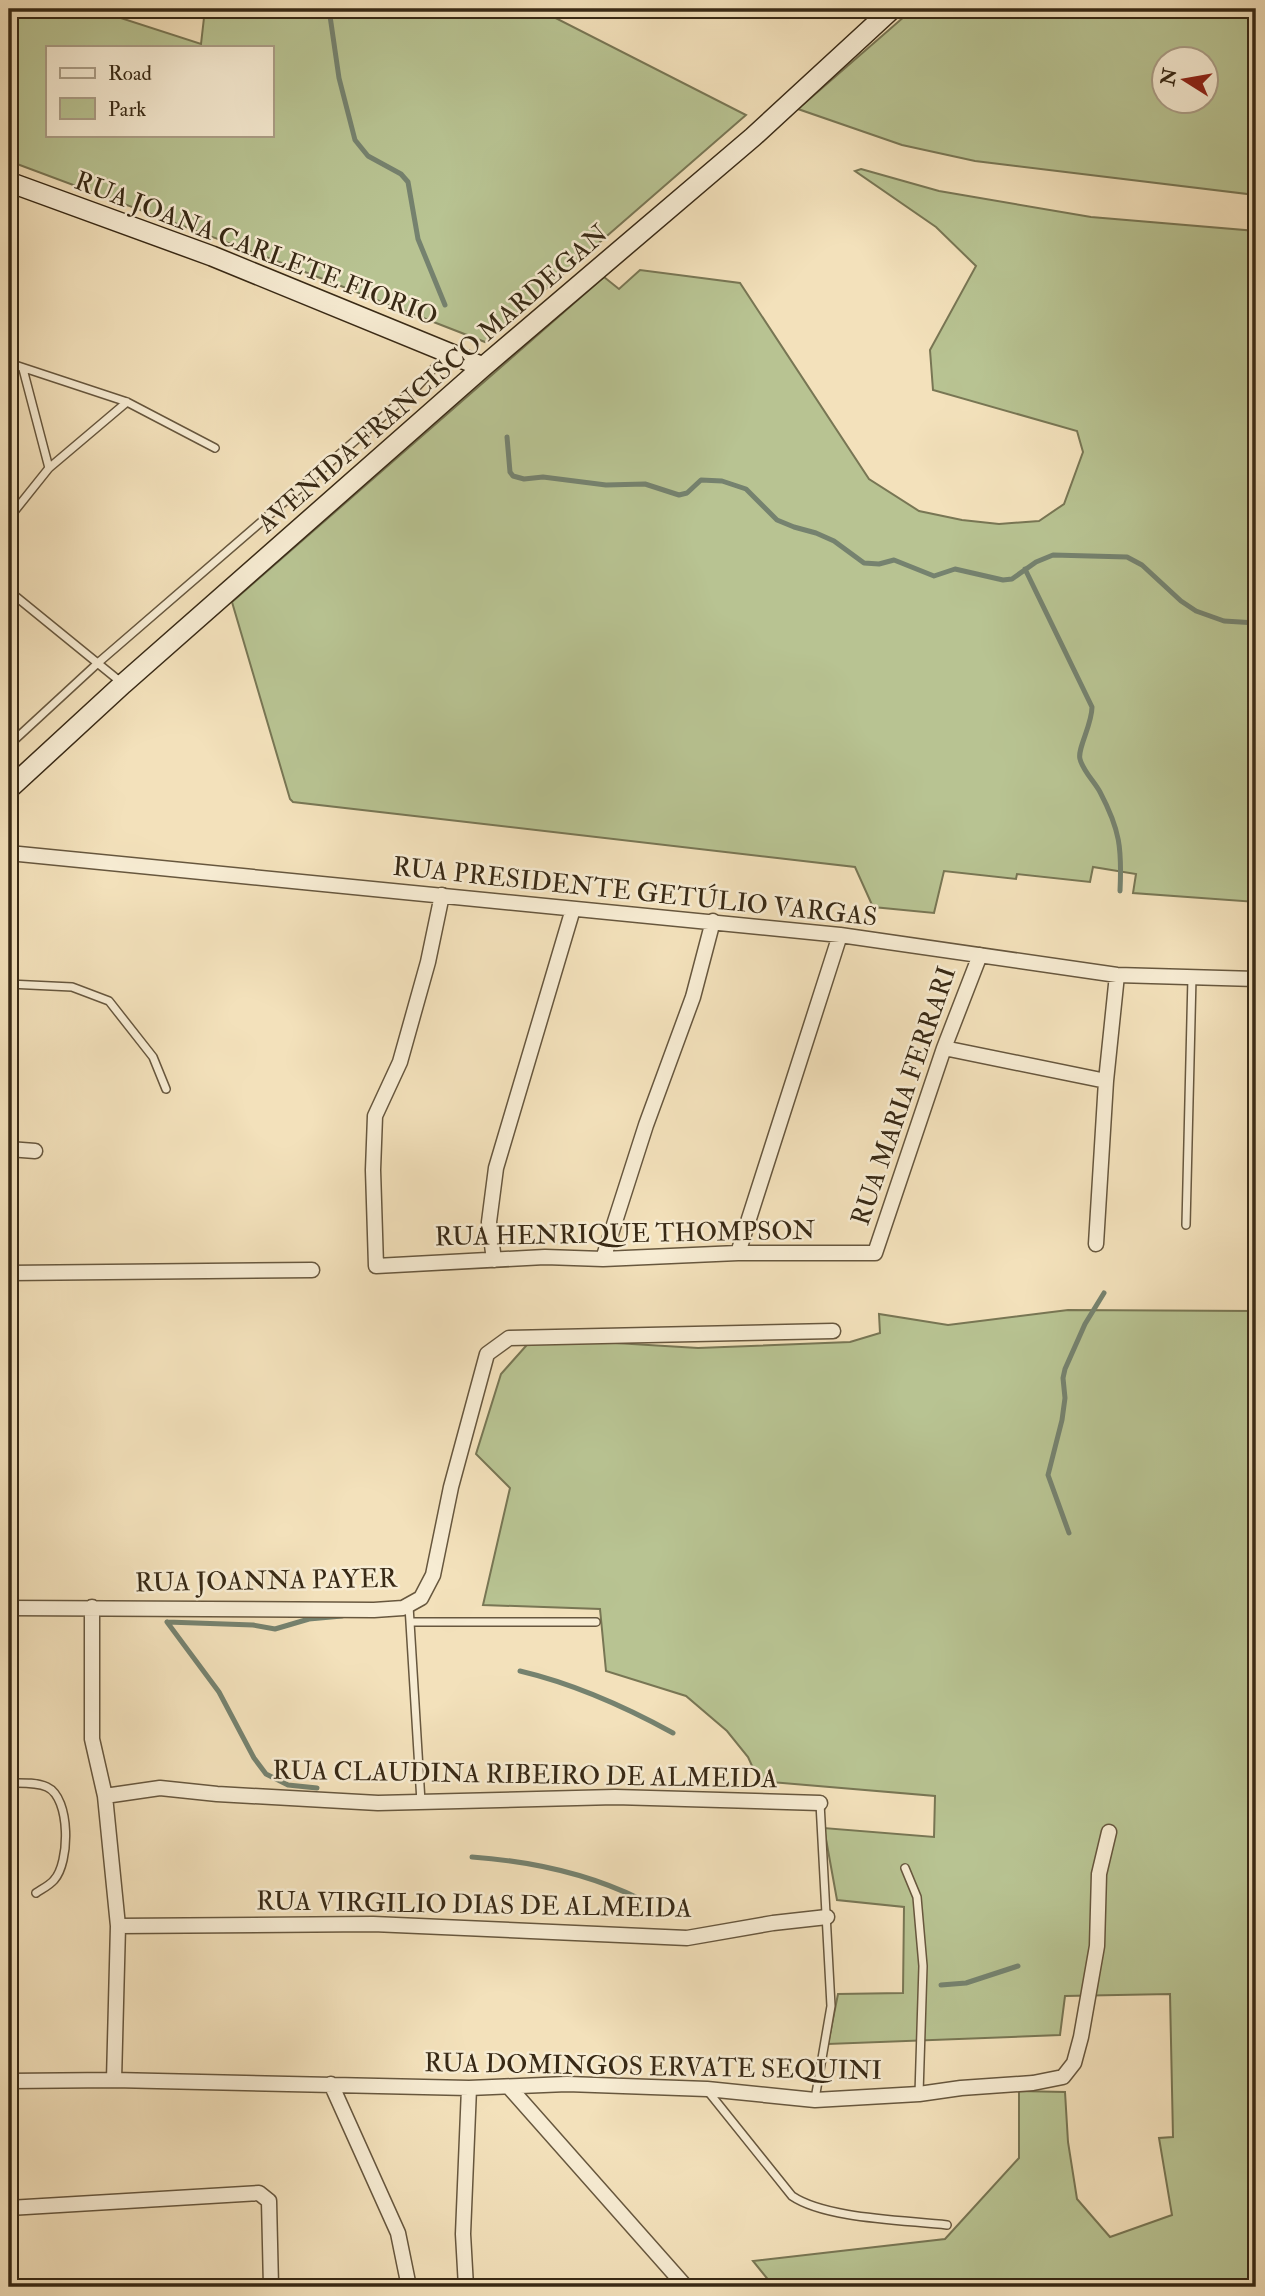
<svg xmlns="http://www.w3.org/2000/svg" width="1265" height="2296" viewBox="0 0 1265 2296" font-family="'IM FELL Double Pica',serif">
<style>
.green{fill:#b8c392;stroke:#787654;stroke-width:2;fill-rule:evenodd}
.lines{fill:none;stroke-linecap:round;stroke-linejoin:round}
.stream{stroke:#75826f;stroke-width:5}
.lane-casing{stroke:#67573e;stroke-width:10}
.street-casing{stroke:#67573e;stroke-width:17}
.secondary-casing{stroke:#382915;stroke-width:22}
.lane{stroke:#f7ecd3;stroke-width:7}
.street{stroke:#f7ecd3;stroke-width:14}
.secondary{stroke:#f7ecd3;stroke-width:19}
.labels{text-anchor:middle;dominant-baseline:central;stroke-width:5;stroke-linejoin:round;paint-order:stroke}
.street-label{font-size:26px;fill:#382915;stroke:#f7ecd3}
</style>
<rect width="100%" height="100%" fill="#f3e1bb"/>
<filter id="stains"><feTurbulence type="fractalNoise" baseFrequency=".00286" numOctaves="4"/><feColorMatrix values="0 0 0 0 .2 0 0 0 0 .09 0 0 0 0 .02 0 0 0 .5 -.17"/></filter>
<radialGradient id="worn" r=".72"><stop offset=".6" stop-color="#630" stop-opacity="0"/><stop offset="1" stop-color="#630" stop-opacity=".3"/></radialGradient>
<path class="green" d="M9 9H93L201 44 205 9H538L746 115 485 342 274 260 9 161ZM271 47V135H47V47Z
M913 9H1256V195L975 161 902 145 798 109ZM1164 60H1206V102H1164Z
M861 169 939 191 1091 217 1256 231V902L1133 893 1136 874 1093 867 1090 882 1017 874 1016 879 944 871 934 913 873 907 855 867 293 802 290 799 232 602 604 277 619 289 640 270 740 283 869 479 919 511 962 520 999 524 1039 521 1064 504 1083 452 1077 431 933 390 930 350 976 266 936 227 855 171Z
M1068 1310 1256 1311V2287H774L753 2261 945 2239 1019 2158V2091L1065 2092 1068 2142 1077 2199 1110 2237 1172 2215 1159 2138 1173 2137 1170 1994 1065 1996 1060 2035 828 2044 838 1994 903 1993 904 1907 837 1900 824 1828 934 1837 935 1796 759 1781 748 1757 727 1731 686 1696 606 1671 600 1609 483 1605 510 1488 476 1454 501 1374 533 1338 698 1348 850 1342 880 1333 879 1314 948 1325Z"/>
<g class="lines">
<path class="stream" d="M329 9 339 78 355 140 368 156 401 174 408 182 418 239 445 305
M507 437 510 472 513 476 524 479 543 477 606 485 645 484 679 495 687 493 701 480 722 481 746 489 777 520 794 527 816 533 834 541 864 563 879 564 894 560 934 576 955 569 1003 580 1012 579 1036 562 1053 555 1127 557 1142 565 1181 601 1196 611 1224 621 1256 623
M1025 569 1092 707C1092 725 1077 749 1080 759 1083 771 1094 781 1100 792 1120 830 1122 848 1120 891
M1069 1533 1048 1475 1062 1420 1065 1398 1063 1378 1065 1369 1085 1324 1104 1293
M167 1622 219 1692 254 1758 266 1774 288 1785 317 1788
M167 1622 253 1625 275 1629 309 1619 342 1616
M520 1671C575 1684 624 1706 673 1733
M472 1857C529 1861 589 1874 640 1899
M941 1985 966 1983 1018 1966"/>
<defs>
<path id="lane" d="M9 363 127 402 215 448
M23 369 49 468
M9 518 49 468 127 402
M9 591 122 683
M9 745 99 662 416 388 447 354
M9 984 72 987 109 1001 153 1057 166 1089
M1186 1225 1192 977
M409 1606 421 1802
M410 1622H596
M9 1783C21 1783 36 1782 47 1787 71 1798 70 1863 54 1880 50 1885 42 1889 36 1893
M905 1868 917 1897 923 1966 919 2094
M707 2090 792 2196C826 2219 905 2220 947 2225
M815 2099 831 2006 820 1803"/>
<path id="street" d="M9 853 840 935 1117 975 1256 979
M442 895 428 962 400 1062 375 1116 373 1170 376 1266 545 1257 603 1259 738 1253H875L944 1048 980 955
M944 1048 1106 1081
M9 1149 35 1151
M1096 1244 1106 1081 1117 975
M738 1253 840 935
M603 1259 646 1125 693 997 713 921
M494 1260 489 1222 496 1168 573 909
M9 1273 312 1270
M92 1607V1739L105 1796 118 1926 114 2080
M9 1608 374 1610 403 1608 421 1598 433 1575 451 1487 487 1354 509 1338 833 1331
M105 1796 160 1788 217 1794 378 1803 615 1797 820 1803
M118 1926 373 1924 687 1938 773 1923 827 1917
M9 2081 114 2080 469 2088 567 2084 707 2089 815 2100 919 2094 961 2088 1033 2083 1063 2077 1074 2063 1081 2037 1097 1946 1099 1874 1109 1832
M331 2084 398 2233 409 2287
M509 2087 686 2287
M9 2208 259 2193 269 2201 271 2287
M466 2287 463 2234 469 2088"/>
<path id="secondary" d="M9 182 212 256 483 367
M9 789 123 684 483 367 753 137 892 9"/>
</defs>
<use href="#lane" class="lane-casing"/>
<use href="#street" class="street-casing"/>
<use href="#secondary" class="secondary-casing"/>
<use href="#lane" class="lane"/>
<use href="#street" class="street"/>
<use href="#secondary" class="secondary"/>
</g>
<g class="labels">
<g class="street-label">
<text transform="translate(256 249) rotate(21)">RUA JOANA CARLETE FIORIO</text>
<text transform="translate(433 379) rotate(-41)">AVENIDA FRANCISCO MARDEGAN</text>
<text transform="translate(635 892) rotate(6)">RUA PRESIDENTE GETÚLIO VARGAS</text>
<text transform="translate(904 1096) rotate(-71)">RUA MARIA FERRARI</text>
<text transform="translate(625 1234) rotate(-1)">RUA HENRIQUE THOMPSON</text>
<text transform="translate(266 1581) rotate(-1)">RUA JOANNA PAYER</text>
<text transform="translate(525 1775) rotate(1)">RUA CLAUDINA RIBEIRO DE ALMEIDA</text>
<text transform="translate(474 1905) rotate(1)">RUA VIRGILIO DIAS DE ALMEIDA</text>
<text transform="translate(653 2067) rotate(1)">RUA DOMINGOS ERVATE SEQUINI</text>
</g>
</g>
<rect width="1265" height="2296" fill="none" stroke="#f3e1bb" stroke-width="35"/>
<rect x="10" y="10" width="1244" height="2275" fill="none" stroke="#382915" stroke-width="3.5"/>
<rect x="18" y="18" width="1230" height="2261" fill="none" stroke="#382915" stroke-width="2"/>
<rect x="46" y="46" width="228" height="91" fill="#f7ecd3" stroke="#ab9e87" stroke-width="2"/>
<rect x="60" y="68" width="35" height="10" fill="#f7ecd3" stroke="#ab9e87" stroke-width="2"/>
<text x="108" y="80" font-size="21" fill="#382915">Road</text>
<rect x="60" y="98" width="35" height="21" fill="#b8c392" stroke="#ab9e87" stroke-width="2"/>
<text x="108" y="116" font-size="21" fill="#382915">Park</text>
<g transform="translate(1185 80) rotate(281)"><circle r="33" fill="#f7ecd3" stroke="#ab9e87" stroke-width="2"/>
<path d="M0-5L12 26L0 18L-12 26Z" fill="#8f2418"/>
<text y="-10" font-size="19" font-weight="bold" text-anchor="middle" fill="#382915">N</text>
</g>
<rect width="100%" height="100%" filter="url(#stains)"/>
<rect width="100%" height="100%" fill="url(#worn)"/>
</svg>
